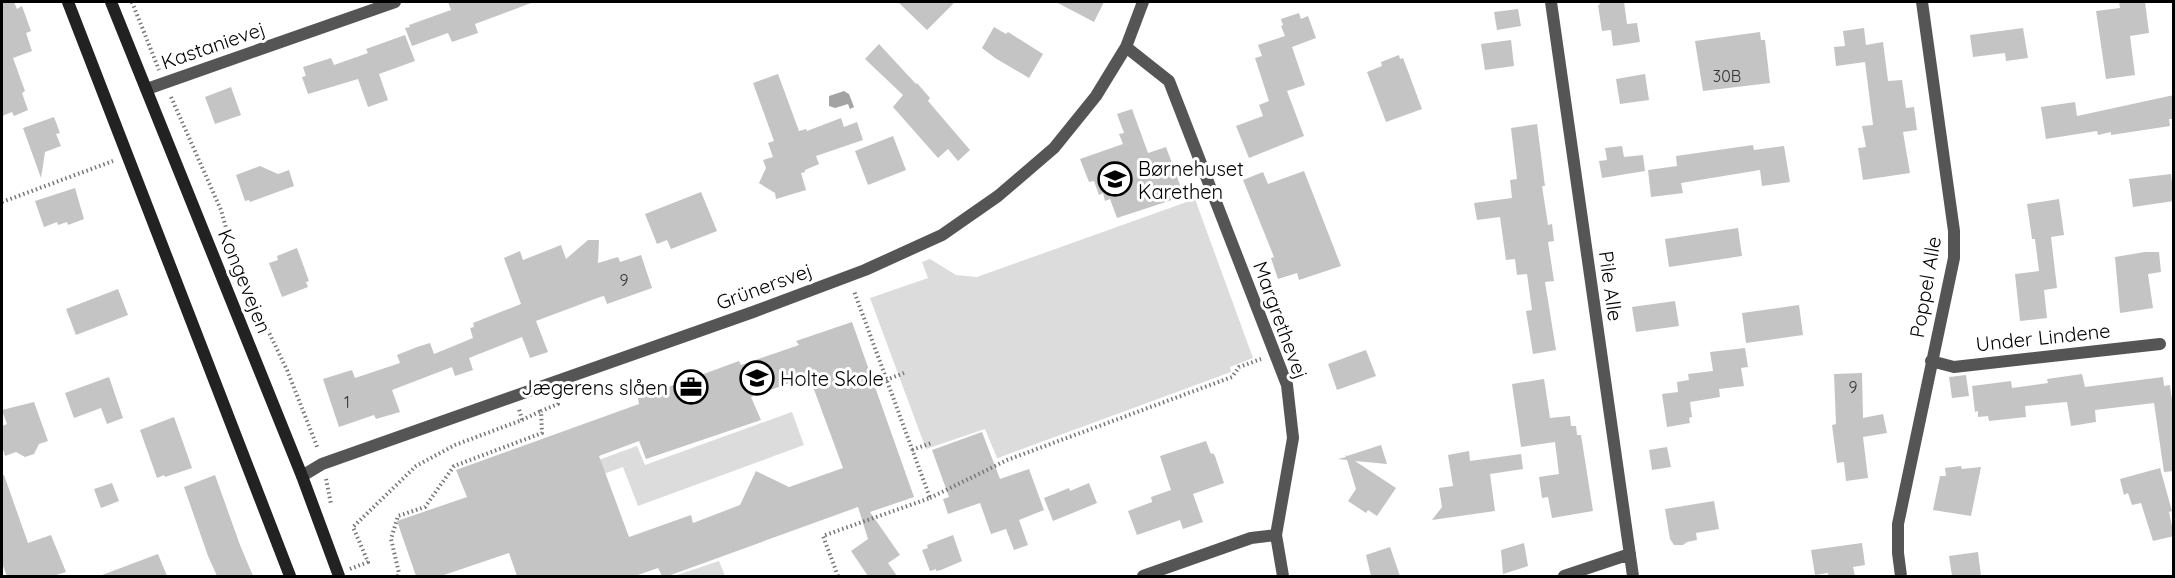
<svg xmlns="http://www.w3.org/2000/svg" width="2175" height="578" viewBox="0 0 2175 578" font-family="Quicksand,sans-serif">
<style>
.green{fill:#dcdcdc}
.water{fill:#a3a3a3}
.building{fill:#c4c4c4;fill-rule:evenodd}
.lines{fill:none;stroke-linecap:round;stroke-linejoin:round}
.path{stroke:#777;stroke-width:4;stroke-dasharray:1.5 3;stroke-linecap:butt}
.minor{stroke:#555;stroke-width:12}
.secondary{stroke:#222;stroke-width:12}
.labels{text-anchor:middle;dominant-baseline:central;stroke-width:6;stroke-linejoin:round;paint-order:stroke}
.number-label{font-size:16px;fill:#313131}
.street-label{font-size:20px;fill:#000;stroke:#fff}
.poi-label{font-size:20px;fill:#000;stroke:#fff;text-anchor:start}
</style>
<rect width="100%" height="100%" fill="#fff"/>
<path class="green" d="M1195 199 1253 358 1230 367 1231 372 998 458H997L985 429 926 449 870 298 928 278 922 262 930 259 956 275 977 277Z
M792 412 804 445 638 506 623 467 576 484 571 470 637 446 645 465Z
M719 561 725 576H674Z"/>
<path class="water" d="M844 91 849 94 854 107 850 109 848 104 835 108 829 106V96Z"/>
<path class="building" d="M2 2H14L17 9 22 6 31 31 26 33 32 51 13 58 25 91 22 93 28 110 14 116 12 112 2 116Z
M448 2H531V3L475 24 478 33 452 42 448 33 412 46 405 28 410 27 409 25 451 10Z
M898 2H955L927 30Z
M1056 2H1104L1094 22Z
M1599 2H1624L1627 24 1637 23 1640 42 1613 46 1611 30 1602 31 1598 5H1600Z
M2119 2H2145L2149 33 2130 36 2135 75 2106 79 2096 11 2120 8Z
M1518 9 1521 26 1497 30 1494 12Z
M1299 13 1301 19 1308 16 1316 38 1292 47 1305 85 1287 91 1304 136 1249 158 1236 126 1263 116 1259 105 1269 101 1255 58 1262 56 1258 45 1285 36 1281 26 1283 25 1281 19Z
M994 27 1006 34 1008 32 1043 54 1029 78 995 58 982 48Z
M1864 28 1866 45 1883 42 1888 81 1902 80 1906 108 1914 107 1917 130 1903 132 1910 173 1863 180 1858 148 1866 147 1862 126 1873 125 1865 62 1836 66 1834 47 1845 46 1843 31Z
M2023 28 2028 58 2006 61 2005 53 1973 57 1970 35Z
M1760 32 1761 40H1765L1770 83 1703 91 1695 41Z
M405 35 415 61 379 74 388 100 368 107 358 79 308 94 302 77 306 76 303 67 331 58 334 65 368 53 366 49Z
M1511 40 1514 66 1485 70 1481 44Z
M879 44 916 84 917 83 930 98 928 101 970 150 958 161 948 149 938 158 893 107 903 95 865 59Z
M1399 55 1400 59 1403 58 1422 109 1386 122 1367 72 1382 66 1381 62Z
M778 74 799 131 806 129 807 131 841 118 844 127 857 122 863 140 816 156 819 164 805 170V172L801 173 806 190 776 199 775 193 759 183 766 168 763 160 773 157 768 143 774 141 753 83Z
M1645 74 1649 100 1620 104 1616 79Z
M231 87 241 115 215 124 205 97Z
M2174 95V119H2169L2170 126 2111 135V132L2098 135 2097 131 2046 139 2041 107 2075 102 2077 116Z
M1132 109 1148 153 1166 147 1184 196 1117 218 1110 199 1105 201 1103 193 1099 195 1094 181 1089 182 1080 159 1123 144 1119 134 1124 133 1117 114Z
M54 117 60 133 56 134 61 146 45 152 41 178 23 128Z
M1537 124 1545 186H1542L1548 225 1552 224 1554 241 1548 242 1554 281 1545 282 1556 350 1533 354 1526 311 1532 310 1527 274 1517 275 1515 259 1506 260 1500 217 1477 220 1474 203 1512 198 1510 180 1517 179 1511 128Z
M893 136 906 170 868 185 855 151Z
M1753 145 1754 150 1784 146 1790 182 1762 186 1760 170 1681 183 1683 193 1651 197 1648 170 1677 166 1676 156Z
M1622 146 1624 157 1643 155 1645 171 1602 178 1599 161 1607 160 1605 148Z
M260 166 278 174 289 170 294 186 250 202 249 200 245 201 236 175Z
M1304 171 1341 266 1299 280 1297 273 1278 279 1271 258 1274 257 1243 180 1263 172 1268 184Z
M2171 174 2174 201 2133 207 2129 179Z
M75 188 84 219 68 225 67 222 58 225 57 222 44 227 35 201Z
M701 192 717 231 671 249 667 240 657 244 645 214Z
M2059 199 2064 235 2051 237 2057 288 2044 290 2047 318 2020 321 2015 274 2039 271 2035 239H2032L2027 204Z
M1738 228 1742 256 1669 267 1665 239Z
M588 240H599L598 263 618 257 620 262 641 255 652 288 607 304 604 296 600 297 536 321 548 352 530 358 522 337 469 358 473 370 455 376 452 367 392 390 400 412 376 419 374 415 339 427 323 379 352 370 355 378 400 363 397 355 417 347 430 343 434 354 473 338 470 328 474 327 473 323 521 304 504 258 520 251 523 260 561 245 566 259Z
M297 248 309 281 306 282 308 287 282 297 269 263 278 260 277 256Z
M2145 252H2159L2161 272 2148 274 2153 308 2120 313 2115 257Z
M118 289 128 315 76 335 66 309Z
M1675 301 1679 326 1636 332 1632 307Z
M1799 305 1803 335 1746 343 1742 313Z
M852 322 914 497 870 512 900 555 888 563 897 576H868L851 551 868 539 858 507 668 576H662L658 568 635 576H517L509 553 441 576H416L397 521 467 497 456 470 639 404 638 398 739 361 741 365 799 345 796 341ZM809 376 843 468 789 487 756 471 740 505 693 523 691 515 629 537 599 456 639 441 646 459 761 420 751 397Z
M1745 348 1748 367 1741 368 1744 386 1719 389 1720 397 1690 402 1692 417 1689 418 1690 423 1667 427 1662 394 1678 392 1677 382 1689 380 1688 374 1713 371 1710 352Z
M1366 350 1376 376 1337 390 1328 364Z
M1862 373 1863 418 1883 414 1887 433 1863 437 1868 478 1846 481 1844 462 1837 463 1832 425 1836 424 1834 374Z
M2082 374 2085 387 2163 377 2164 386 2170 385 2174 415V471L2164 472 2154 403 2095 410 2096 422 2071 426 2067 402 2025 406 2026 417 1989 421 1988 416 1978 417V411L1975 412 1972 386 2011 381 2012 388 2048 383 2047 379Z
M1966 375 1969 396 1952 398 1949 377Z
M109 377 123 418 107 424 101 408 74 418 65 393Z
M1544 379 1550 418 1570 416 1571 426H1576L1577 435H1581L1593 511 1552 518 1548 497 1542 498 1539 477 1559 474 1555 442 1521 447 1512 384Z
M34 402 48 441 39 444 34 454 25 457 16 452 5 456 2 446V426L7 424 2 410Z
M174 417 192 468 165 477 164 475 157 478 140 430Z
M982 432 1000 479 1029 469 1044 510 1019 520 1028 545 1014 550 1006 529 991 534 980 503 948 514 943 499 949 497 932 450Z
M1206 441 1211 454 1213 453 1215 456 1224 483 1193 494 1203 522 1183 529 1180 520 1137 535 1128 511 1152 502 1151 497 1171 490 1160 456Z
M1381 445 1387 464 1355 461 1396 488 1377 516 1368 510 1366 513 1348 501 1356 489 1347 460 1338 459 1346 457 1345 455 1347 456Z
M1667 447 1671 467 1652 470 1649 450Z
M1469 451 1470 461 1521 454 1523 469 1490 474 1495 511 1432 520 1442 507 1439 488 1453 486 1448 455Z
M1961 466 1962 469 1981 467 1971 516 1933 510 1940 476H1946L1945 468Z
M2160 468 2172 511 2169 512 2174 536 2153 541 2141 503 2132 505 2128 493 2124 495 2120 479Z
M2 475H4L28 543 51 535 66 572 53 576H7L2 563Z
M215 475 240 545 253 576H217L208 556 184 487Z
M112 483 119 501 101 508 94 489Z
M1089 483 1097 503 1053 521 1044 498 1069 488 1070 491Z
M1714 501 1719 529 1696 533 1697 540 1687 542 1683 545H1674L1670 539 1665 509Z
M953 535 962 561 941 570 936 571V569L930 571 922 550 928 548 927 545Z
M1524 543 1528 566 1503 574 1501 550Z
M1862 543 1865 565 1853 567 1855 576H1828V573L1815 575 1811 550Z
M1390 547 1400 576H1371L1366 555Z
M1978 552 1981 576H1952L1949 556Z
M158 554 167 576H103L102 575Z"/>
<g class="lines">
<path class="path" d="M132 2 159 70
M171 97 221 210 230 242 248 289 287 370 318 449
M2 202 113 161
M886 380 904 373
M522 420 541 411
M912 450 931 443
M326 479 331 504
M930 498 1007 460 1232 377 1239 367 1261 359
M350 569 368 562 353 527 416 466 455 445 522 420 519 409
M398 576 399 573 391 539 398 516 425 507 454 466 542 433 541 411 558 404 557 396
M838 576 823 536 930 498 854 291"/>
<path class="minor" d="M1551 2 1633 576
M1126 47 1169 81 1287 385 1293 438 1276 535 1251 538 1143 576
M147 89 395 2
M1931 361 1954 367 2160 344
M302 476 322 464 753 312 865 270 942 235 998 196 1054 148 1096 96 1126 47 1143 2
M1276 535 1283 576
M1564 576 1630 554
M1901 576 1898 553V524L1954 258V231L1922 2"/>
<path class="secondary" d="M68 2 290 576
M111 2 302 476 339 576"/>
</g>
<defs>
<symbol id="school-ring" viewBox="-11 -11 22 22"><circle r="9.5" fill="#fff" stroke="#000" stroke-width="1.5"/><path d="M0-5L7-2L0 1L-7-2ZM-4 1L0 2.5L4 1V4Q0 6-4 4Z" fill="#000"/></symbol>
<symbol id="office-ring" viewBox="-11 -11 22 22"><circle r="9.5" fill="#fff" stroke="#000" stroke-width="1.5"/><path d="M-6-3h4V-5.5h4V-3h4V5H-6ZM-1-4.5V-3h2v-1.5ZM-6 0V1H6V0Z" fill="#000"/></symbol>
</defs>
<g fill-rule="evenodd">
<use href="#school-ring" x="1096" y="160" width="38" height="38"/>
<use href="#school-ring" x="738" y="359" width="38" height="38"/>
<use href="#office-ring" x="672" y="368" width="38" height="38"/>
</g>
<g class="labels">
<g class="number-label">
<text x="1727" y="76">30B</text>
<text x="624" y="280">9</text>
<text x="1853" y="387">9</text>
<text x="347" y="402">1</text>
</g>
<g class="street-label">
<text transform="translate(213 45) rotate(-19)">Kastanievej</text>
<text transform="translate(245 281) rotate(68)">Kongevejen</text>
<text transform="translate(764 286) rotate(-20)">Grünersvej</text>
<text transform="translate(1611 286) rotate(82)">Pile Alle</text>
<text transform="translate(1925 287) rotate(-80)">Poppel Alle</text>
<text transform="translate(1281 320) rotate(70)">Margrethevej</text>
<text transform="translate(2043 337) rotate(-6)">Under Lindene</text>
</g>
<g class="poi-label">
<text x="1138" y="168">Børnehuset<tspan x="1138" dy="23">Karethen</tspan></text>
<text x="780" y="378">Holte Skole</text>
<text x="668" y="387" text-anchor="end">Jægerens slåen</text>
</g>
</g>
<rect width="2175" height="578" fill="none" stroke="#000000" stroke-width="6"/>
</svg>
